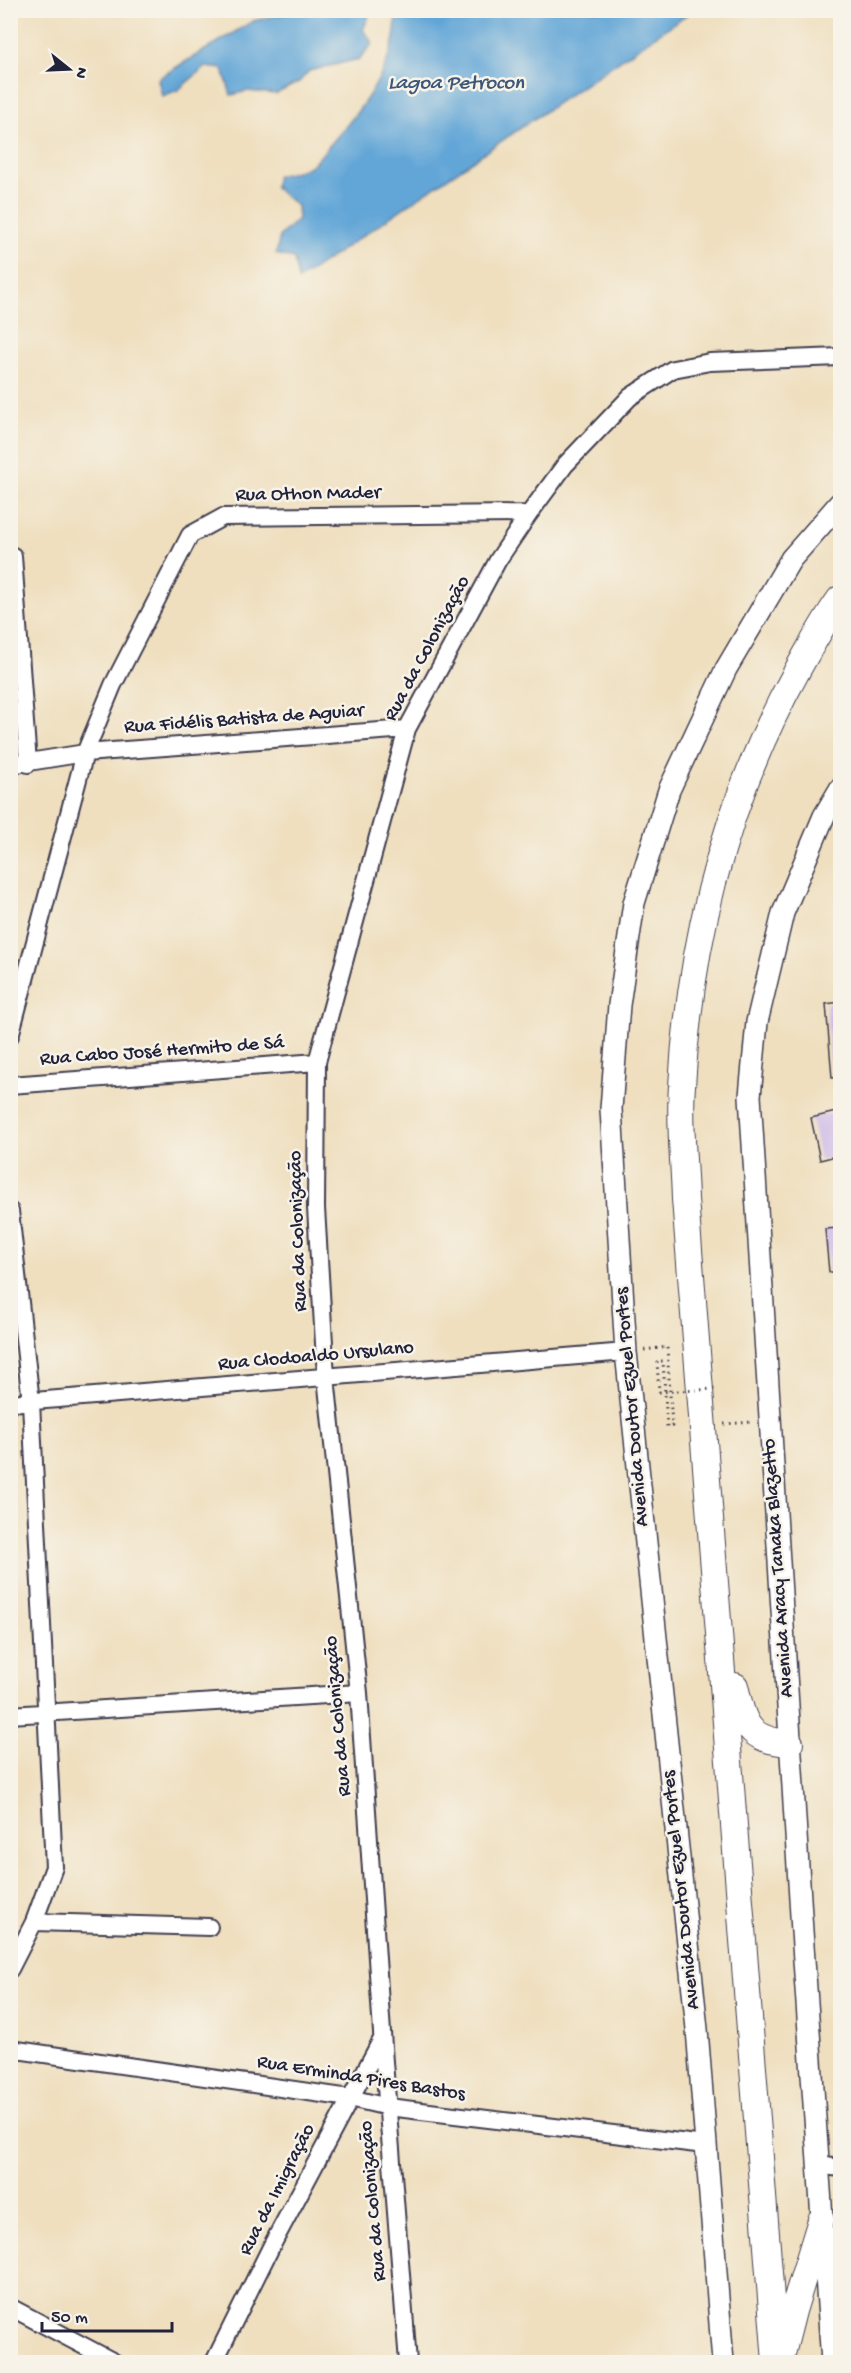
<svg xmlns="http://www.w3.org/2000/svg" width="851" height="2373" viewBox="0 0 851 2373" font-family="'Gochi Hand',sans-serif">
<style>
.water{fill:#62a6d7;stroke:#426489;stroke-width:1.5}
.building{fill:#cbb6e8}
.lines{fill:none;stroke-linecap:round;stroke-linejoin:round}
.minor-casing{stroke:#413e4f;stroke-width:20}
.major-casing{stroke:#413e4f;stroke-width:24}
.highway-casing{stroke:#413e4f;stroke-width:28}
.path{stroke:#413e4f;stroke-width:3;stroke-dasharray:1.5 4.5;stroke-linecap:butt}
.minor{stroke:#fff;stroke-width:16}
.major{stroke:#fff;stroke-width:21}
.highway{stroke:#fff;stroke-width:26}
.path-bridge{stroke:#413e4f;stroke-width:3;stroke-dasharray:1.5 4.5;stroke-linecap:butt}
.labels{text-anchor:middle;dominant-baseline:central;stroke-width:5;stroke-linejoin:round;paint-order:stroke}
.street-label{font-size:20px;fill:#22223b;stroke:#f7f3e8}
.water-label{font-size:21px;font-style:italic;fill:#3c5779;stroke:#f7f3e8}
</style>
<rect width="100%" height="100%" fill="#f7f3e8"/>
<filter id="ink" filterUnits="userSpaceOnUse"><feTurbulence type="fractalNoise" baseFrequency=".0167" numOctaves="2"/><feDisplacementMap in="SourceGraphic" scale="12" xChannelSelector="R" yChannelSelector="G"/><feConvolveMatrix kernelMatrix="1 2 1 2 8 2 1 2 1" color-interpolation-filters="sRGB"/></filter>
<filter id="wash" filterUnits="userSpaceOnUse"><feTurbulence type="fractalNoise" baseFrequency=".008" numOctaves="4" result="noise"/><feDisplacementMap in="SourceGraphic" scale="24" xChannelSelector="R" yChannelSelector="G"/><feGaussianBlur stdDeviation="1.35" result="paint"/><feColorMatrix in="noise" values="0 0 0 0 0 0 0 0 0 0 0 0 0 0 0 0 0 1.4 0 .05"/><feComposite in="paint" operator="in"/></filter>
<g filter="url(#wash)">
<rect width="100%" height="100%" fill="#efdfbf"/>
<path class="water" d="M296 11H371L363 30 373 43 359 59 309 71 299 82 276 94 247 91 231 95 223 69 205 67 178 90 162 96 158 79 167 73 253 21Z
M395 11V10L692 11 298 280 294 259 276 254 280 236 298 219 297 206 274 187 277 176C287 173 299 172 308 167 315 164 322 154 327 148 359 113 401 61 395 11Z"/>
<g id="blocks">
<path class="building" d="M840 1002V1077L832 1078 826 1004Z
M840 1111V1155L820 1160 811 1118Z
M840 1228V1272H829L825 1229Z"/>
</g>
</g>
<g filter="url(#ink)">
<use href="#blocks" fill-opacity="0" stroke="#413e4f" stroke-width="1.5"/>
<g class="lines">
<defs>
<path id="minor" d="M13 556 28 764
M10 765 85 753 407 729
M10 1036 85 753 113 685 190 535 223 517 529 514
M10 1085 317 1062
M10 1211 31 1402 54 1867 34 1922 10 1969
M10 1403 626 1352
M10 1715 359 1693
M34 1922 209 1927
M10 2049 350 2098 388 2107 705 2145
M818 2165 840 2168
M10 2307 114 2362
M214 2362 271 2247 382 2039
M408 2362 384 2062 359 1693 326 1377 316 1208 317 1062 407 729 498 560 529 514 565 465 630 397 673 369 710 362 840 357"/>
<path id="major" d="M723 2362 697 2029 626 1352 611 1109 619 1005 634 903 669 790 726 669 791 559 840 503
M832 2362 802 1931 750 1096 757 1022 783 913 824 816 840 789"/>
<path id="highway" d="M735 1686C744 1724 747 1740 790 1743
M783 2350 793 2311 821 2220
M776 2362 685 1199C684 1162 679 1123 682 1086 690 940 727 797 798 669 811 646 824 621 840 599"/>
</defs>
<use href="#minor" class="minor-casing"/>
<use href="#major" class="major-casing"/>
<use href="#highway" class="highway-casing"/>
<path class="path" d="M644 1350 667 1347 672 1426 667 1427 663 1361H657L659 1392
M724 1424 753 1422"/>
<use href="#minor" class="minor"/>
<use href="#major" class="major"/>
<use href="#highway" class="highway"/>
<path class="path-bridge" d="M659 1392 715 1389"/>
</g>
</g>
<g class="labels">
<g class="street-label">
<text transform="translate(308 495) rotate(-1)">Rua Othon Mader</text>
<text transform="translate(428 649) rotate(-62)">Rua da Colonização</text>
<text transform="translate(244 720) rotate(-4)">Rua Fidélis Batista de Aguiar</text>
<text transform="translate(162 1052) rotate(-4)">Rua Cabo José Hermito de Sá</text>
<text transform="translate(299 1231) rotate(-92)">Rua da Colonização</text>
<text transform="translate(316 1357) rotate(-5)">Rua Clodoaldo Ursulano</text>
<text transform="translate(633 1407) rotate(-95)">Avenida Doutor Ezuel Portes</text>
<text transform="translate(779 1568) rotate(-94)">Avenida Aracy Tanaka Blazetto</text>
<text transform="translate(339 1716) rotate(-95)">Rua da Colonização</text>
<text transform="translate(682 1890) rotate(-96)">Avenida Doutor Ezuel Portes</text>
<text transform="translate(361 2079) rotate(9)">Rua Erminda Pires Bastos</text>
<text transform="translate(278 2190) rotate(-63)">Rua da Imigração</text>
<text transform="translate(374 2201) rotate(-95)">Rua da Colonização</text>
</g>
<g class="water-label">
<text x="456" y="84">Lagoa Petrocon</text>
</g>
</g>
<rect width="851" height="2373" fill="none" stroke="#f7f3e8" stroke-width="36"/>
<g transform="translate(69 69) rotate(108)" stroke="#f7f3e8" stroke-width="4.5" paint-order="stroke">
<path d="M0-4.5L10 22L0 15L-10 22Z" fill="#22223b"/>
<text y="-9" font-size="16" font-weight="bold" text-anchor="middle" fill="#22223b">N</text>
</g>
<path d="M42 2322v9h130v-9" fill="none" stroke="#22223b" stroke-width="3"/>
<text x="51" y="2322" font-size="18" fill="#22223b" stroke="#f7f3e8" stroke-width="4.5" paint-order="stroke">50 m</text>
</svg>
